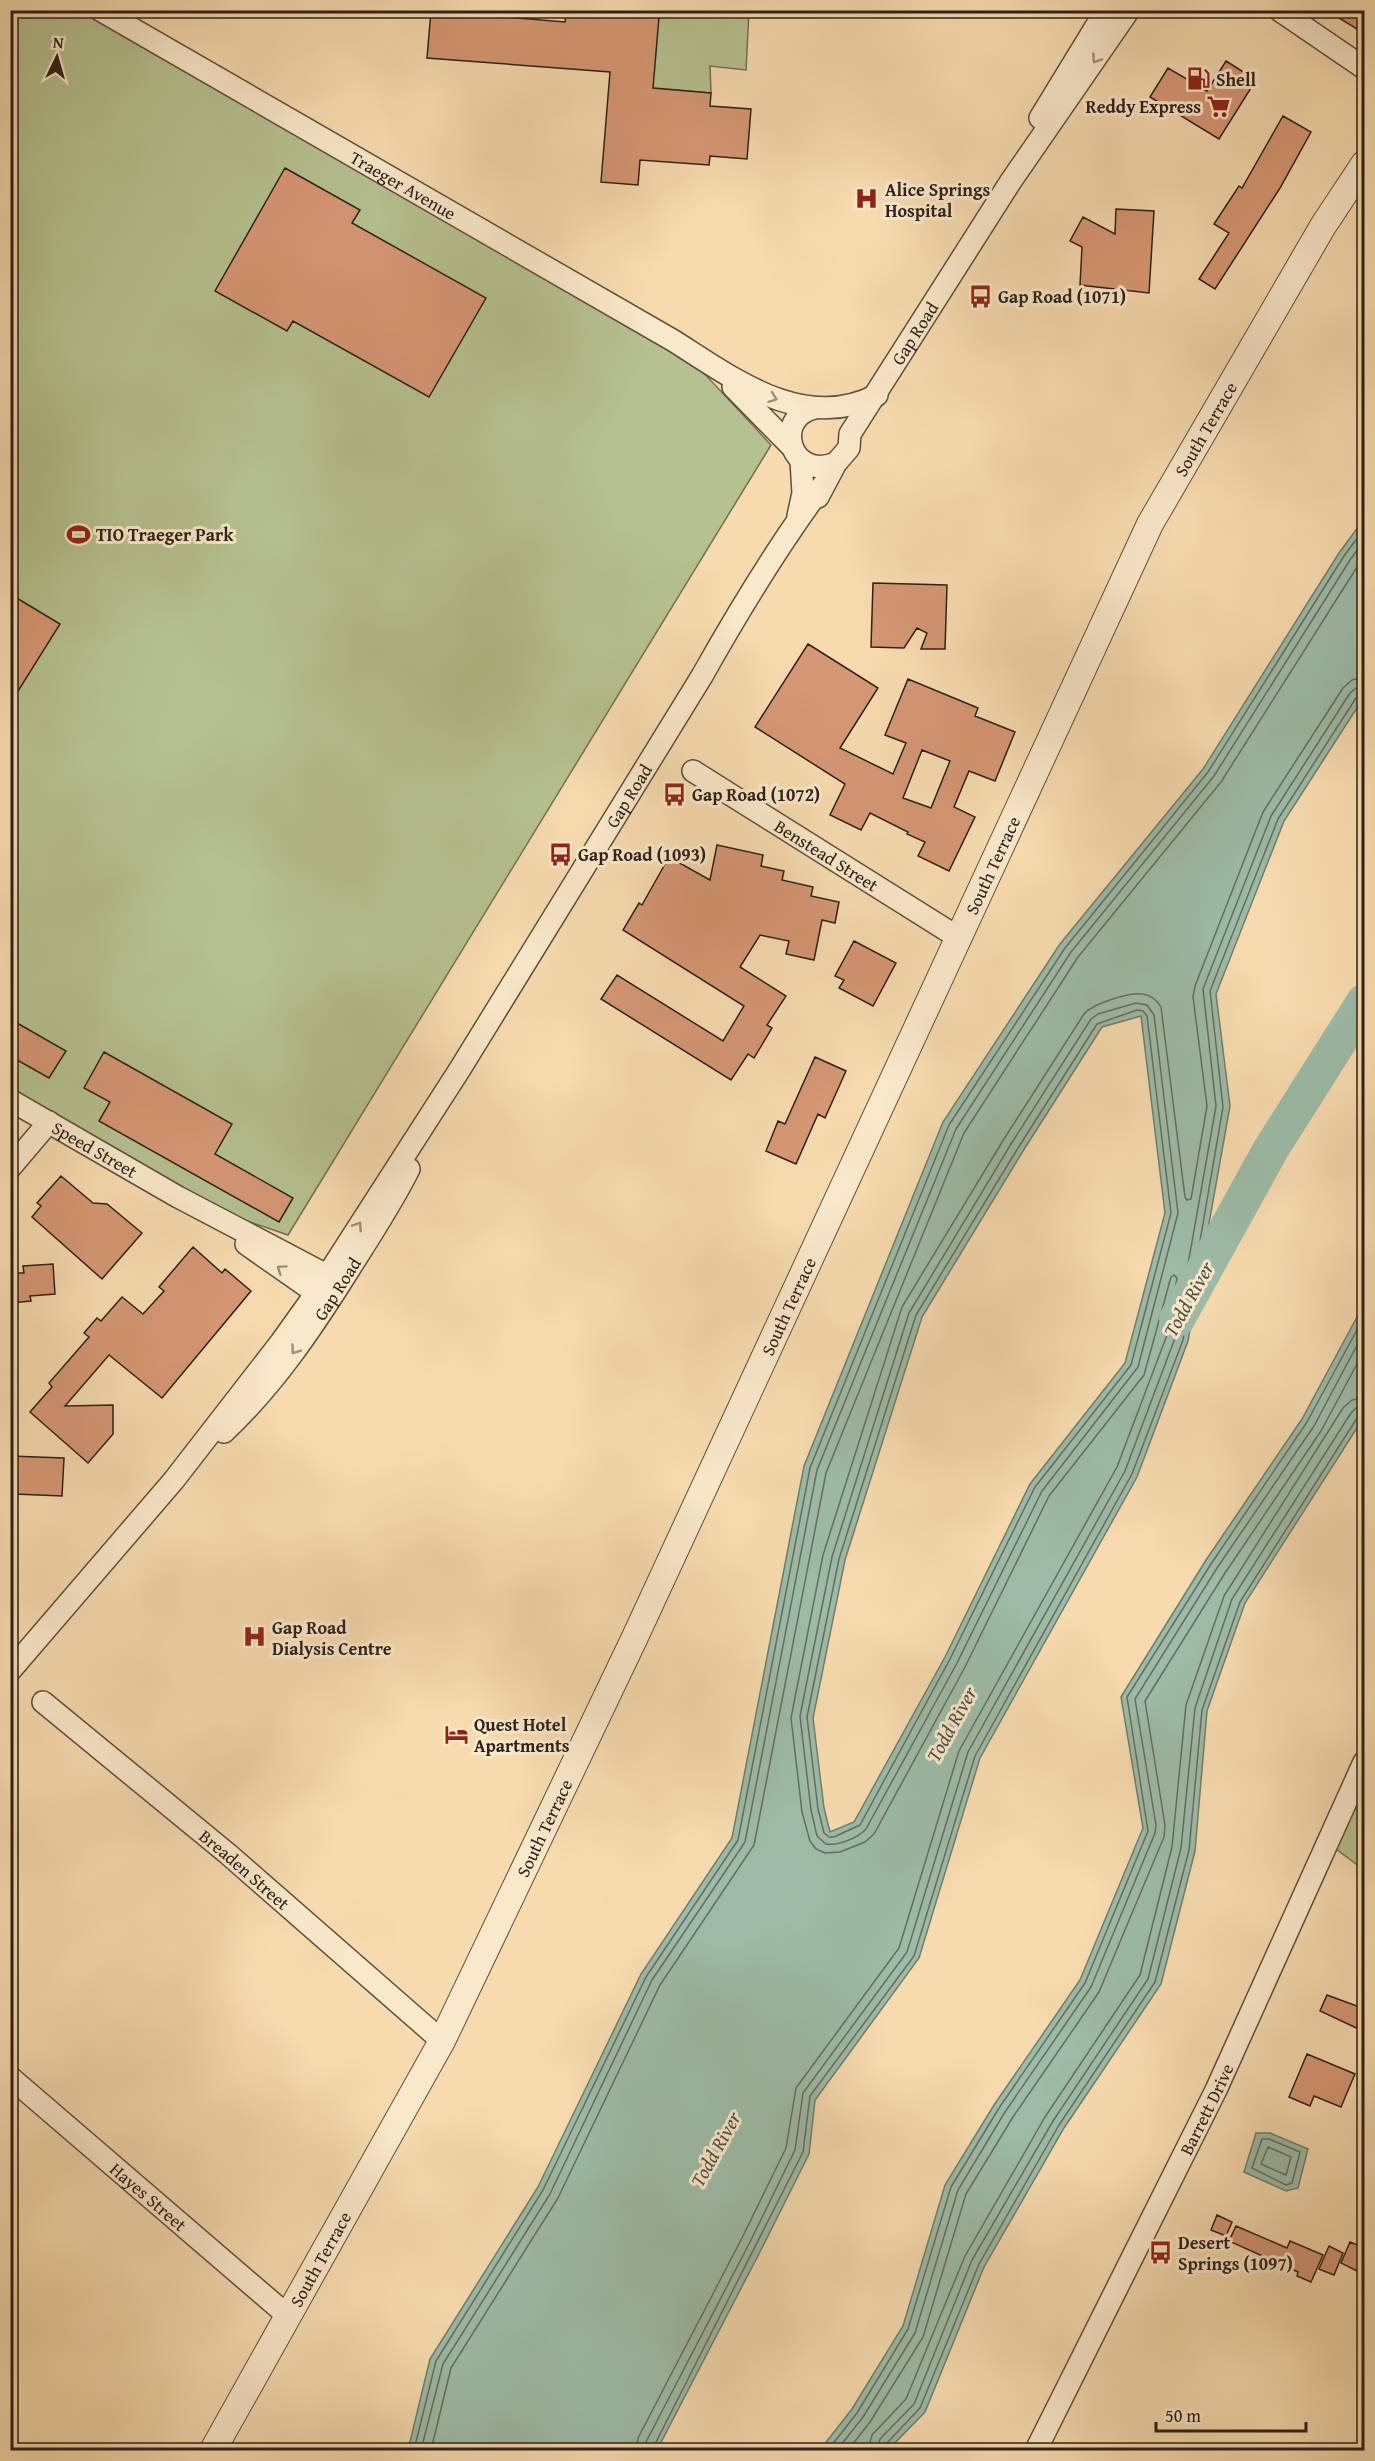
<svg xmlns="http://www.w3.org/2000/svg" width="1375" height="2461" viewBox="0 0 1375 2461" font-family="'Gentium Book Plus',serif">
<style>
.green{fill:#b6c190;stroke:#727054;stroke-width:1.5}
.water{fill:#9dbba8;stroke:#707d6e;stroke-width:1.5;fill-rule:evenodd}
.lines{fill:none;stroke-linecap:round;stroke-linejoin:round}
.shore{stroke:#656e60;stroke-width:1.5}
.river{stroke:#9dbba8;stroke-width:36}
.building{fill:#d69774;stroke:#2d2018;stroke-width:1.5;fill-rule:evenodd}
.minor-casing{stroke:#604f3e;stroke-width:24}
.tertiary-casing{stroke:#604f3e;stroke-width:28}
.minor{stroke:#fae8cb;stroke-width:21}
.tertiary{stroke:#fae8cb;stroke-width:26}
.oneway{stroke:#9e8e7a}
.labels{text-anchor:middle;dominant-baseline:central;stroke-width:6;stroke-linejoin:round;paint-order:stroke}
.poi-label{font-size:18px;font-weight:bold;fill:#2d2018;stroke:#fae8cb;text-anchor:start}
.street-label{font-size:18px;fill:#2d2018;stroke:#fae8cb}
.water-label{font-size:20px;font-style:italic;fill:#4f4e43;stroke:#fae8cb}
</style>
<rect width="100%" height="100%" fill="#f7dbaf"/>
<filter id="stains"><feTurbulence type="fractalNoise" baseFrequency=".00333" numOctaves="4"/><feColorMatrix values="0 0 0 0 .2 0 0 0 0 .09 0 0 0 0 .02 0 0 0 .5 -.17"/></filter>
<radialGradient id="worn" r=".72"><stop offset=".6" stop-color="#630" stop-opacity="0"/><stop offset="1" stop-color="#630" stop-opacity=".3"/></radialGradient>
<path class="green" d="M11 11H100L674 341 771 445 288 1235 178 1197 11 1100Z
M638 11H749L746 70 710 66 711 93 628 86Z
M1364 1762V1870L1328 1843Z"/>
<path class="water" d="M1364 519V697L1284 821 1216 994 1230 1106 1188 1341 1137 1477 980 1758 919 1958 815 2100 809 2154 762 2248 657 2450H408L430 2359 538 2187 641 1974 732 1838 804 1466 943 1122 1060 944 1203 769 1339 553ZM1141 1016 1165 1213 1125 1363 1030 1484 945 1657 854 1822 830 1832 824 1808 813 1718 845 1560 922 1317 1023 1151 1102 1027Z
M1364 1304V1417L1245 1603 1207 1711 1195 1851 1161 1984 1064 2128 984 2267 925 2412 888 2450H820L852 2409 903 2326 945 2185 994 2105 1080 1980 1143 1828 1121 1697 1206 1560 1302 1419Z
M1256 2133H1270L1308 2149 1298 2188 1286 2191 1244 2172Z"/>
<g class="lines">
<path class="shore" d="M1136 1003 1147 1005 1154 1015 1178 1213 1138 1367 1042 1491 957 1663 866 1829C858 1838 838 1846 826 1844L817 1836 811 1810 800 1716 832 1557 909 1313 1011 1144 1091 1019 1098 1014Z
M1137 1010 1143 1011 1147 1016 1171 1213 1131 1365 1035 1487 950 1659 860 1825 834 1837H829L824 1833 818 1809 807 1717 839 1559 916 1315 1018 1148 1097 1024Z
M1262 2139H1269L1300 2152 1292 2183 1286 2185 1252 2168Z
M1268 2147 1291 2157 1286 2175 1261 2164Z
M414 2450 436 2361 543 2190 646 1977 738 1840 810 1468 949 1125 1065 948 1208 772 1344 556 1364 529
M421 2450 443 2364 550 2194 652 1980 745 1842 817 1470 956 1129 1071 952 1214 776 1350 560 1364 541
M431 2450 451 2368 558 2198 660 1985 754 1845 826 1473 964 1133 1078 957 1221 782 1364 556
M636 2450 638 2438 742 2238 786 2148 796 2088 899 1948 959 1751 1117 1467 1167 1335 1177 1278 1174 1275 1171 1277 1144 1375 1049 1496 965 1667 874 1834 865 1842 840 1852 825 1853 816 1849 810 1841 802 1812 791 1718 823 1555 902 1307 1004 1139 1084 1014C1092 1004 1129 992 1142 994 1151 995 1157 1000 1161 1007L1185 1197 1187 1200 1191 1199 1207 1106 1193 997 1195 986 1263 812 1343 688 1352 680 1364 677
M645 2450 646 2442 750 2242 795 2150 803 2093 907 1952 968 1752 1125 1471 1175 1338 1216 1106 1203 989 1271 816 1350 693 1356 688 1364 686
M652 2450 803 2152 810 2096 914 1956 975 1756 1132 1474 1183 1340 1223 1107 1210 991 1278 819 1356 698 1364 694
M828 2450 857 2413 908 2329 951 2187 999 2108 1085 1983 1148 1831 1127 1697 1211 1564 1307 1422 1364 1317
M837 2450 863 2417 915 2333 958 2190 1005 2112 1091 1987 1155 1833 1156 1825 1135 1699 1217 1568 1314 1426 1364 1332
M848 2450 870 2422 923 2337 966 2194 1013 2117 1099 1992 1164 1837 1165 1825 1145 1701 1225 1573 1321 1431 1364 1351
M868 2450 872 2435 906 2399 965 2256 1045 2117 1140 1975 1172 1847 1186 1705 1224 1596 1343 1408 1352 1400 1364 1398
M877 2450 880 2439 914 2404 972 2260 1053 2121 1148 1979 1181 1848 1195 1708 1232 1599 1351 1413 1356 1408 1364 1407
M884 2450 886 2444 920 2408 979 2264 1059 2125 1155 1982 1189 1850 1202 1710 1240 1602 1357 1418 1364 1414"/>
<path class="river" d="M1177 1319 1271 1149 1364 1002"/>
</g>
<path class="building" d="M566 10H638V16L659 17 653 88 711 93 710 106 751 109 747 159 710 156 709 165 640 160 638 185 601 182 610 72 427 58 431 11 565 22Z
M1326 10H1365V34Z
M1226 61 1256 80 1219 139 1150 97 1168 68 1207 91Z
M1283 116 1311 132 1280 188 1215 289 1199 279 1229 233 1214 224 1239 186 1242 188Z
M285 168 360 210 352 223 486 298 429 397 293 321 287 331 215 291Z
M1116 209 1154 211 1149 293 1080 285 1082 247 1070 241 1083 217 1115 234Z
M873 583 947 585 945 649H921L927 633 917 628 904 648 871 647Z
M10 594 60 624 10 704Z
M808 644 878 688 840 748 893 774 906 743 885 735 908 679 978 708 975 716 1015 732 995 781 969 771 954 807 975 817 949 871 918 856 925 842 907 834 908 832 870 813 861 830 830 815 845 784 755 727ZM922 750 950 761 931 808 903 798Z
M717 845 763 855 761 866 784 871 782 880 813 887 811 896 839 902 835 923 822 920 814 960 786 954 789 941 760 935 740 967 786 996 767 1025 772 1028 754 1058 748 1054 731 1080 601 999 617 975 723 1041 744 1006 623 930 639 903 642 905 669 857 710 880Z
M854 941 896 963 873 1006 839 988 844 980 835 976Z
M10 1019 66 1051 49 1078 10 1056Z
M104 1052 232 1124 215 1154 293 1198 279 1222 99 1121 110 1102 84 1088Z
M815 1057 846 1071 825 1118 818 1114 796 1164 766 1151 778 1121 785 1124Z
M61 1176 93 1203 107 1204 142 1233 102 1279 32 1217 41 1206 37 1203Z
M193 1247 222 1273 225 1269 251 1291 162 1398 109 1355 65 1406 113 1405V1434L88 1463 30 1412 52 1387 49 1383 89 1337 84 1333 97 1318 101 1321 122 1297 143 1314 164 1291 159 1287Z
M53 1264 55 1294 30 1296 31 1301 10 1303V1273H24L23 1266Z
M10 1456 64 1458 62 1496 15 1494 16 1476H10Z
M1327 1995 1365 2009V2032L1320 2011Z
M1307 2054 1355 2074 1341 2107 1314 2096 1310 2106 1289 2097Z
M1217 2215 1232 2222 1226 2236 1211 2230Z
M1236 2226 1287 2248 1290 2241 1323 2255 1311 2282 1297 2276 1298 2272 1229 2241Z
M1350 2242 1365 2248V2254L1357 2271 1341 2263Z
M1329 2246 1343 2253 1334 2275 1319 2269Z"/>
<g class="lines">
<defs>
<g id="minor">
<path id="s1" d="M100 10 674 341C734 379 804 433 877 395"/>
<path d="M1279 10 1364 68"/>
<path d="M1040 118 1106 10"/>
<path d="M733 387 792 447"/>
<path d="M815 408C772 417 790 482 836 463"/>
<path id="s2" d="M818 497 836 463 849 448 850 434 1011 181 1129 10"/>
<path d="M798 516 803 493 801 460"/>
<path id="s3" d="M693 771 959 938"/>
<path id="s4" d="M10 1100 178 1197 338 1281"/>
<path d="M10 1168 49 1122"/>
<path d="M246 1244 326 1300"/>
<path id="s5" d="M224 1432C275 1384 313 1327 350 1268 371 1235 392 1203 409 1169"/>
<path id="s6" d="M10 1671 174 1480 281 1342 316 1293 460 1069 702 676C739 610 778 546 823 485"/>
<path id="s7" d="M43 1702 228 1854 442 2041"/>
<path id="s8" d="M10 2077 288 2316"/>
<path id="s9" d="M1036 2450 1216 2090 1364 1762"/>
</g>
<g id="tertiary">
<path id="s10" d="M213 2450 442 2041 635 1637 1150 524 1323 226 1364 164"/>
</g>
</defs>
<use href="#minor" class="minor-casing"/>
<use href="#tertiary" class="tertiary-casing"/>
<use href="#minor" class="minor"/>
<use href="#tertiary" class="tertiary"/>
</g>
<defs><path id="oneway-chevron" d="M-2-3.5L2.5 0L-2 3.5" fill="none" stroke-width="1.6" stroke-linecap="round" stroke-linejoin="round" transform="scale(1.5)"/></defs>
<g class="oneway">
<use href="#oneway-chevron" transform="translate(1096 59) rotate(124)"/>
<use href="#oneway-chevron" transform="translate(773 398) rotate(20)"/>
<use href="#oneway-chevron" transform="translate(358 1226) rotate(-57)"/>
<use href="#oneway-chevron" transform="translate(281 1269) rotate(-145)"/>
<use href="#oneway-chevron" transform="translate(295 1350) rotate(125)"/>
</g>
<defs>
<symbol id="fuel-bare" viewBox="-9 -9 18 18"><path d="M-5.5-6h7V0h2V4h1.3V-2.5L3-4.5l.8-.8L6-3V5H2.5V1h-1V6h-7ZM-4.2-4.7v3.2H.2V-4.7Z" fill="#8f2418" stroke="#fae8cb" stroke-width="2.5" paint-order="stroke"/></symbol>
<symbol id="supermarket-bare" viewBox="-9 -9 18 18"><path d="M-6-5.5h2.5l.6 2H6L4.5 2H-2.5L-4.4-4H-6ZM-1.5 3.2a1.3 1.3 0 1 0 .1 0ZM3 3.2a1.3 1.3 0 1 0 .1 0Z" fill="#8f2418" stroke="#fae8cb" stroke-width="2.5" paint-order="stroke"/></symbol>
<symbol id="hospital-bare" viewBox="-9 -9 18 18"><path d="M-5-5h3v3.5h4V-5h3V5h-3V1.5h-4V5h-3Z" fill="#8f2418" stroke="#fae8cb" stroke-width="2.5" paint-order="stroke"/></symbol>
<symbol id="bus-bare" viewBox="-9 -9 18 18"><path d="M-5-6H5V4H4V6H2V4H-2V6H-4V4H-5ZM-3.5-4V0h7V-4ZM-3.5 1.2v1.5H-2V1.2ZM2 1.2v1.5H3.5V1.2Z" fill="#8f2418" stroke="#fae8cb" stroke-width="2.5" paint-order="stroke"/></symbol>
<symbol id="stadium-bare" viewBox="-9 -9 18 18"><path d="M0-5a6.5 5 0 1 0 0 10a6.5 5 0 1 0 0-10ZM-3.5-1.8h7v3.6h-7Z" fill="#8f2418" stroke="#fae8cb" stroke-width="2.5" paint-order="stroke"/></symbol>
<symbol id="hotel-bare" viewBox="-9 -9 18 18"><path d="M-6-4.5h1.5V1H6V5H4.5V3h-9V5H-6ZM-4 0a1.8 1.8 0 1 1 3.6 0ZM.5 0V-2.5h3Q6-2.5 6 0Z" fill="#8f2418" stroke="#fae8cb" stroke-width="2.5" paint-order="stroke"/></symbol>
</defs>
<g fill-rule="evenodd">
<use href="#fuel-bare" x="1182" y="62" width="33" height="33"/>
<use href="#supermarket-bare" x="1202" y="90" width="33" height="33"/>
<use href="#hospital-bare" x="850" y="182" width="33" height="33"/>
<use href="#bus-bare" x="964" y="280" width="33" height="33"/>
<use href="#stadium-bare" x="62" y="518" width="33" height="33"/>
<use href="#bus-bare" x="658" y="778" width="33" height="33"/>
<use href="#bus-bare" x="544" y="838" width="33" height="33"/>
<use href="#hospital-bare" x="238" y="1620" width="33" height="33"/>
<use href="#hotel-bare" x="440" y="1718" width="33" height="33"/>
<use href="#bus-bare" x="1144" y="2236" width="33" height="33"/>
</g>
<g class="labels">
<g class="poi-label">
<text x="1216" y="79">Shell</text>
<text x="1201" y="106" text-anchor="end">Reddy Express</text>
<text x="885" y="189">Alice Springs<tspan x="885" dy="21">Hospital</tspan></text>
<text x="998" y="296">Gap Road (1071)</text>
<text x="96" y="534">TIO Traeger Park</text>
<text x="692" y="794">Gap Road (1072)</text>
<text x="578" y="854">Gap Road (1093)</text>
<text x="272" y="1627">Gap Road<tspan x="272" dy="21">Dialysis Centre</tspan></text>
<text x="474" y="1724">Quest Hotel<tspan x="474" dy="21">Apartments</tspan></text>
<text x="1178" y="2242">Desert<tspan x="1178" dy="21">Springs (1097)</tspan></text>
</g>
<g class="street-label">
<text stroke="none"><textPath href="#s1" startOffset="350">Traeger Avenue</textPath></text>
<text stroke="none"><textPath href="#s2" startOffset="192">Gap Road</textPath></text>
<text stroke="none"><textPath href="#s10" startOffset="2253">South Terrace</textPath></text>
<text stroke="none"><textPath href="#s6" startOffset="1074">Gap Road</textPath></text>
<text stroke="none"><textPath href="#s3" startOffset="158">Benstead Street</textPath></text>
<text stroke="none"><textPath href="#s10" startOffset="1767">South Terrace</textPath></text>
<text stroke="none"><textPath href="#s4" startOffset="98">Speed Street</textPath></text>
<text stroke="none"><textPath href="#s5" startOffset="183">Gap Road</textPath></text>
<text stroke="none"><textPath href="#s10" startOffset="1281">South Terrace</textPath></text>
<text stroke="none"><textPath href="#s10" startOffset="705">South Terrace</textPath></text>
<text stroke="none"><textPath href="#s7" startOffset="262">Breaden Street</textPath></text>
<text stroke="none"><textPath href="#s9" startOffset="381">Barrett Drive</textPath></text>
<text stroke="none"><textPath href="#s8" startOffset="183">Hayes Street</textPath></text>
<text stroke="none"><textPath href="#s10" startOffset="219">South Terrace</textPath></text>
</g>
<g class="water-label">
<text transform="translate(1188 1299) rotate(-61)">Todd River</text>
<text transform="translate(951 1724) rotate(-61)">Todd River</text>
<text transform="translate(715 2149) rotate(-61)">Todd River</text>
</g>
</g>
<rect width="1375" height="2461" fill="none" stroke="#f7dbaf" stroke-width="36"/>
<rect x="12" y="12" width="1351" height="2437" fill="none" stroke="#2d2018" stroke-width="3"/>
<rect x="18" y="18" width="1339" height="2425" fill="none" stroke="#2d2018" stroke-width="1.5"/>
<g transform="translate(57 57) rotate(5)" stroke="#fae8cb" stroke-width="4.5" paint-order="stroke">
<path d="M0-4.5L10 22L0 15L-10 22Z" fill="#2d2018"/>
<text y="-9" font-size="16" font-weight="bold" text-anchor="middle" fill="#2d2018">N</text>
</g>
<path d="M1156 2422v9h150v-9" fill="none" stroke="#2d2018" stroke-width="3"/>
<text x="1165" y="2422" font-size="18" fill="#2d2018" stroke="#fae8cb" stroke-width="4.5" paint-order="stroke">50 m</text>
<rect width="100%" height="100%" filter="url(#stains)"/>
<rect width="100%" height="100%" fill="url(#worn)"/>
</svg>
